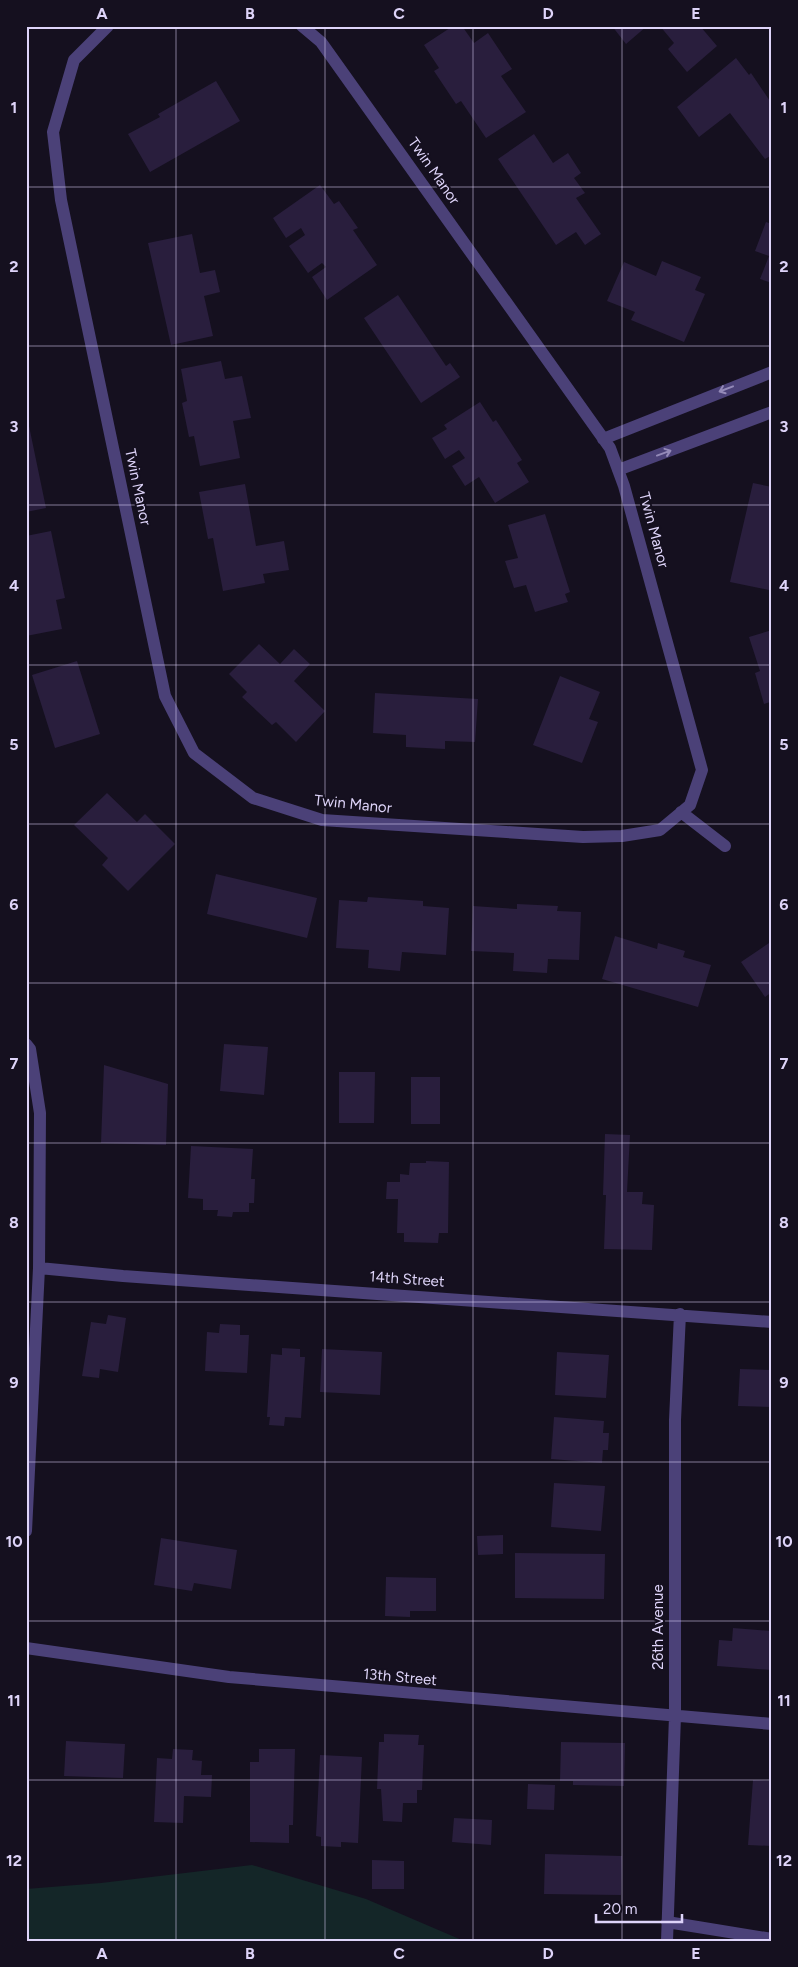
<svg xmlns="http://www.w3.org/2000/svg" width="798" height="1967" viewBox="0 0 798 1967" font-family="Figtree,sans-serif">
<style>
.green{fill:#142628}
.building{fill:#291e3d}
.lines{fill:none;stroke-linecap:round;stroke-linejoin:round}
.minor{stroke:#4b4178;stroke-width:12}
.oneway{stroke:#948ab8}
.grid{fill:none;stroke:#ded4f9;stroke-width:1;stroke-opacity:0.55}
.labels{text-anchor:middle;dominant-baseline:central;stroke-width:4;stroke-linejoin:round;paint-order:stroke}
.street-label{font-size:15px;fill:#ded4f9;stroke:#15101f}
.neatline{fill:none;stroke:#ded4f9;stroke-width:2}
.grid-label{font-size:16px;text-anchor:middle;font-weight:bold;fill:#ded4f9}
</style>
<rect width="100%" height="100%" fill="#15101f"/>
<path class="green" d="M252 1865 366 1899 464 1941H26V1889L101 1883Z"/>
<path class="building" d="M453 26H462L474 43 488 33 512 69 501 76 526 112 486 138 461 101 456 104 434 71 439 68 424 45Z
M612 26H647L626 44Z
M660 26H700L717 46 687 72 668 49 674 43Z
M736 58 749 75 751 73 772 104V155L765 159 730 113 699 137 677 107Z
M216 81 240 121 150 172 128 134 160 117 158 114Z
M534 134 553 163 568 153 581 173 574 178 585 193 576 198 601 234 585 245 576 232 556 245 498 159Z
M320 185 334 204 339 201 358 228 353 230 377 265 327 300 312 277 326 267 322 263 308 273 289 246 305 235 301 228 286 238 273 218Z
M766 222 772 224V283L760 279 769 256 755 251Z
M192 234 200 273 215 270 220 292 204 296 213 336 171 345 148 243Z
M662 261 701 277 695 290 705 294 684 342 631 320 635 312 607 301 624 262 656 276Z
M398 295 446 366 450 363 460 377 421 403 364 318Z
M221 361 225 379 242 376 251 418 233 421 240 458 200 466 194 436 189 437 182 403 187 401 181 369Z
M480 402 493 422 496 420 522 460 517 463 529 482 495 503 479 477 465 486 452 466 465 458 459 450 445 459 432 438 447 429 444 425Z
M29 426 46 508 26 512V427Z
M753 483 772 487V580L769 590 730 582Z
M245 484 256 546 284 541 289 570 263 574 265 583 223 591 213 538 208 539 199 492Z
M545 514 570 592 565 594 568 602 535 612 526 585 514 588 505 561 518 558 508 525Z
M51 531 65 598 56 600 62 629 26 636V536Z
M772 630V705H771L770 702 764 704 755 673 760 671 749 637Z
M259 644 280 664 294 649 310 664 294 681 325 711 296 742 276 722 272 725 242 697 247 692 229 674Z
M77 661 100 734 55 748 32 675Z
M560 676 600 692 589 719 598 722 582 763 533 745Z
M375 693 478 699 475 742 445 741V749L406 747V735L373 733Z
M107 793 137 822 145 814 175 844 128 891 102 865 108 858 74 825Z
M216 874 317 898 307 938 207 914Z
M368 897 423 901V906L449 908 446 955 402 952 400 971 368 968 369 950 336 948 339 900 367 902Z
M517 904 558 906 557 911 581 912 579 960 548 959 547 973 513 971 514 953 471 951 473 906 517 909Z
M615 936 657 949 658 943 685 951 683 957 711 965 698 1007 602 979Z
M772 941V992L765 997 741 962Z
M224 1044 268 1047 264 1095 220 1091Z
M104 1065 168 1084 166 1145 101 1143Z
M339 1072H375L374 1123H339Z
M411 1077H440V1124H411Z
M605 1134 630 1135 627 1192H643L642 1204 654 1205 652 1250 604 1249 606 1195H603Z
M191 1146 253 1149 251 1179H255L254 1203H249V1212H233L232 1217 217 1216 218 1210H203V1199L188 1198Z
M426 1161 449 1162 448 1233H439L438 1243 404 1242V1233H397L398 1199H386L387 1182H400V1174L409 1175 410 1163H426Z
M108 1315 126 1318 118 1372 100 1369 99 1378 82 1376 91 1322 106 1324Z
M220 1324 240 1325V1335H249L247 1373 205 1371 207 1332 219 1333Z
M282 1348 300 1349V1357H305L301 1418 285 1417 284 1426 269 1425 270 1417H267L271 1354 282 1355Z
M322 1349 382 1352 380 1395 320 1392Z
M557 1352 609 1355 606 1398 555 1395Z
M740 1369 772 1370V1407L738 1406Z
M554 1417 604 1421 603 1433H609L608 1450H603L602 1463 551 1459Z
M554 1483 605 1486 601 1531 551 1527Z
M503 1535V1554L478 1555 477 1536Z
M161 1538 237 1550 231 1589 194 1583 192 1591 154 1585Z
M515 1553 605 1554 604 1599 515 1598Z
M386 1577 436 1578V1611H410V1617L385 1616Z
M733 1628 772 1631V1670L717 1666 719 1640 732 1641Z
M384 1734 419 1735 418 1745H424L422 1790H417V1803H403L402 1822 383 1821 381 1789H377L379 1742H384Z
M66 1741 125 1744 123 1778 64 1776Z
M561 1742 625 1743 624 1786 573 1785V1781H560Z
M173 1749 193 1750 192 1760 202 1761 201 1775H212L211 1797 184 1796 183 1823 154 1822 157 1758 172 1759Z
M259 1749H295L293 1825H289V1843L250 1842V1762H259Z
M320 1755 362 1757 358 1843 341 1842V1847L321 1846V1837L316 1836Z
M753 1780 772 1781V1846L748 1845Z
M528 1784 555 1785 554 1810 527 1809Z
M454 1818 492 1820 491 1845 452 1842Z
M545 1854 622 1856 621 1895 544 1894Z
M372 1860 404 1861V1889H372Z"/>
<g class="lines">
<path class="minor" d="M108 26 74 60 53 132 61 200 165 696 194 753 253 798 322 820 583 837 622 836 660 830 690 805 702 770 624 486 610 448 321 42 302 26
M603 439 772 372
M618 470 772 412
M681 812 725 846
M26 1044 30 1049 40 1113 39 1268 26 1531
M39 1268 123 1276 772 1322
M26 1648 229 1677 772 1724
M667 1922 772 1939
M667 1941 675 1716V1420L680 1314"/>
</g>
<defs><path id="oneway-shaft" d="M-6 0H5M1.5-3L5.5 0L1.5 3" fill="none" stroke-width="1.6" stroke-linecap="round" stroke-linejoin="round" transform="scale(1.25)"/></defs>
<g class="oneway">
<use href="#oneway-shaft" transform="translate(726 389) rotate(159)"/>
<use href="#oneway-shaft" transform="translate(664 453) rotate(-20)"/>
</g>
<path class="grid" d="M176 26V1941M325 26V1941M473 26V1941M622 26V1941M26 187H772M26 346H772M26 505H772M26 665H772M26 824H772M26 983H772M26 1143H772M26 1302H772M26 1462H772M26 1621H772M26 1780H772"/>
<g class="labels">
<g class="street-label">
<text transform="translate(434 171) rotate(55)">Twin Manor</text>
<text transform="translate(138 487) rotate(78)">Twin Manor</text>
<text transform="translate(654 530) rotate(75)">Twin Manor</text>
<text transform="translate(353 804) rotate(6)">Twin Manor</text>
<text transform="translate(407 1279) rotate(4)">14th Street</text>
<text transform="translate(658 1627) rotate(-90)">26th Avenue</text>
<text transform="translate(400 1677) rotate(5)">13th Street</text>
</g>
</g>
<rect width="798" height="1967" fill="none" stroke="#15101f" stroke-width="55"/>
<path d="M596 1914v8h86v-8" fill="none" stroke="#ded4f9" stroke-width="2.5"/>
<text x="603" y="1914" font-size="15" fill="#ded4f9" stroke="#15101f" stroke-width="4" paint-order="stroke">20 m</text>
<rect x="28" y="28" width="742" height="1912" class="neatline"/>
<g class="grid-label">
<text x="102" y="19">A</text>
<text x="250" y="19">B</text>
<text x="399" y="19">C</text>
<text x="548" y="19">D</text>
<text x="696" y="19">E</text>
<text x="14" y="113">1</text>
<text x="784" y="113">1</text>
<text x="14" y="272">2</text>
<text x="784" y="272">2</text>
<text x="14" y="432">3</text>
<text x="784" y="432">3</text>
<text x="14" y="591">4</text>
<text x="784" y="591">4</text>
<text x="14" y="750">5</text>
<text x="784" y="750">5</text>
<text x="14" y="910">6</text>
<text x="784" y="910">6</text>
<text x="14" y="1069">7</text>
<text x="784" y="1069">7</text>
<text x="14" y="1228">8</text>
<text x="784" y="1228">8</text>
<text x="14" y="1388">9</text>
<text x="784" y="1388">9</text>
<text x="14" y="1547">10</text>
<text x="784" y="1547">10</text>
<text x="14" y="1706">11</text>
<text x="784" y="1706">11</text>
<text x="14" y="1866">12</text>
<text x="784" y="1866">12</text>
<text x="102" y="1959">A</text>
<text x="250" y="1959">B</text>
<text x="399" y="1959">C</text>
<text x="548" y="1959">D</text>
<text x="696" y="1959">E</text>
</g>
</svg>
